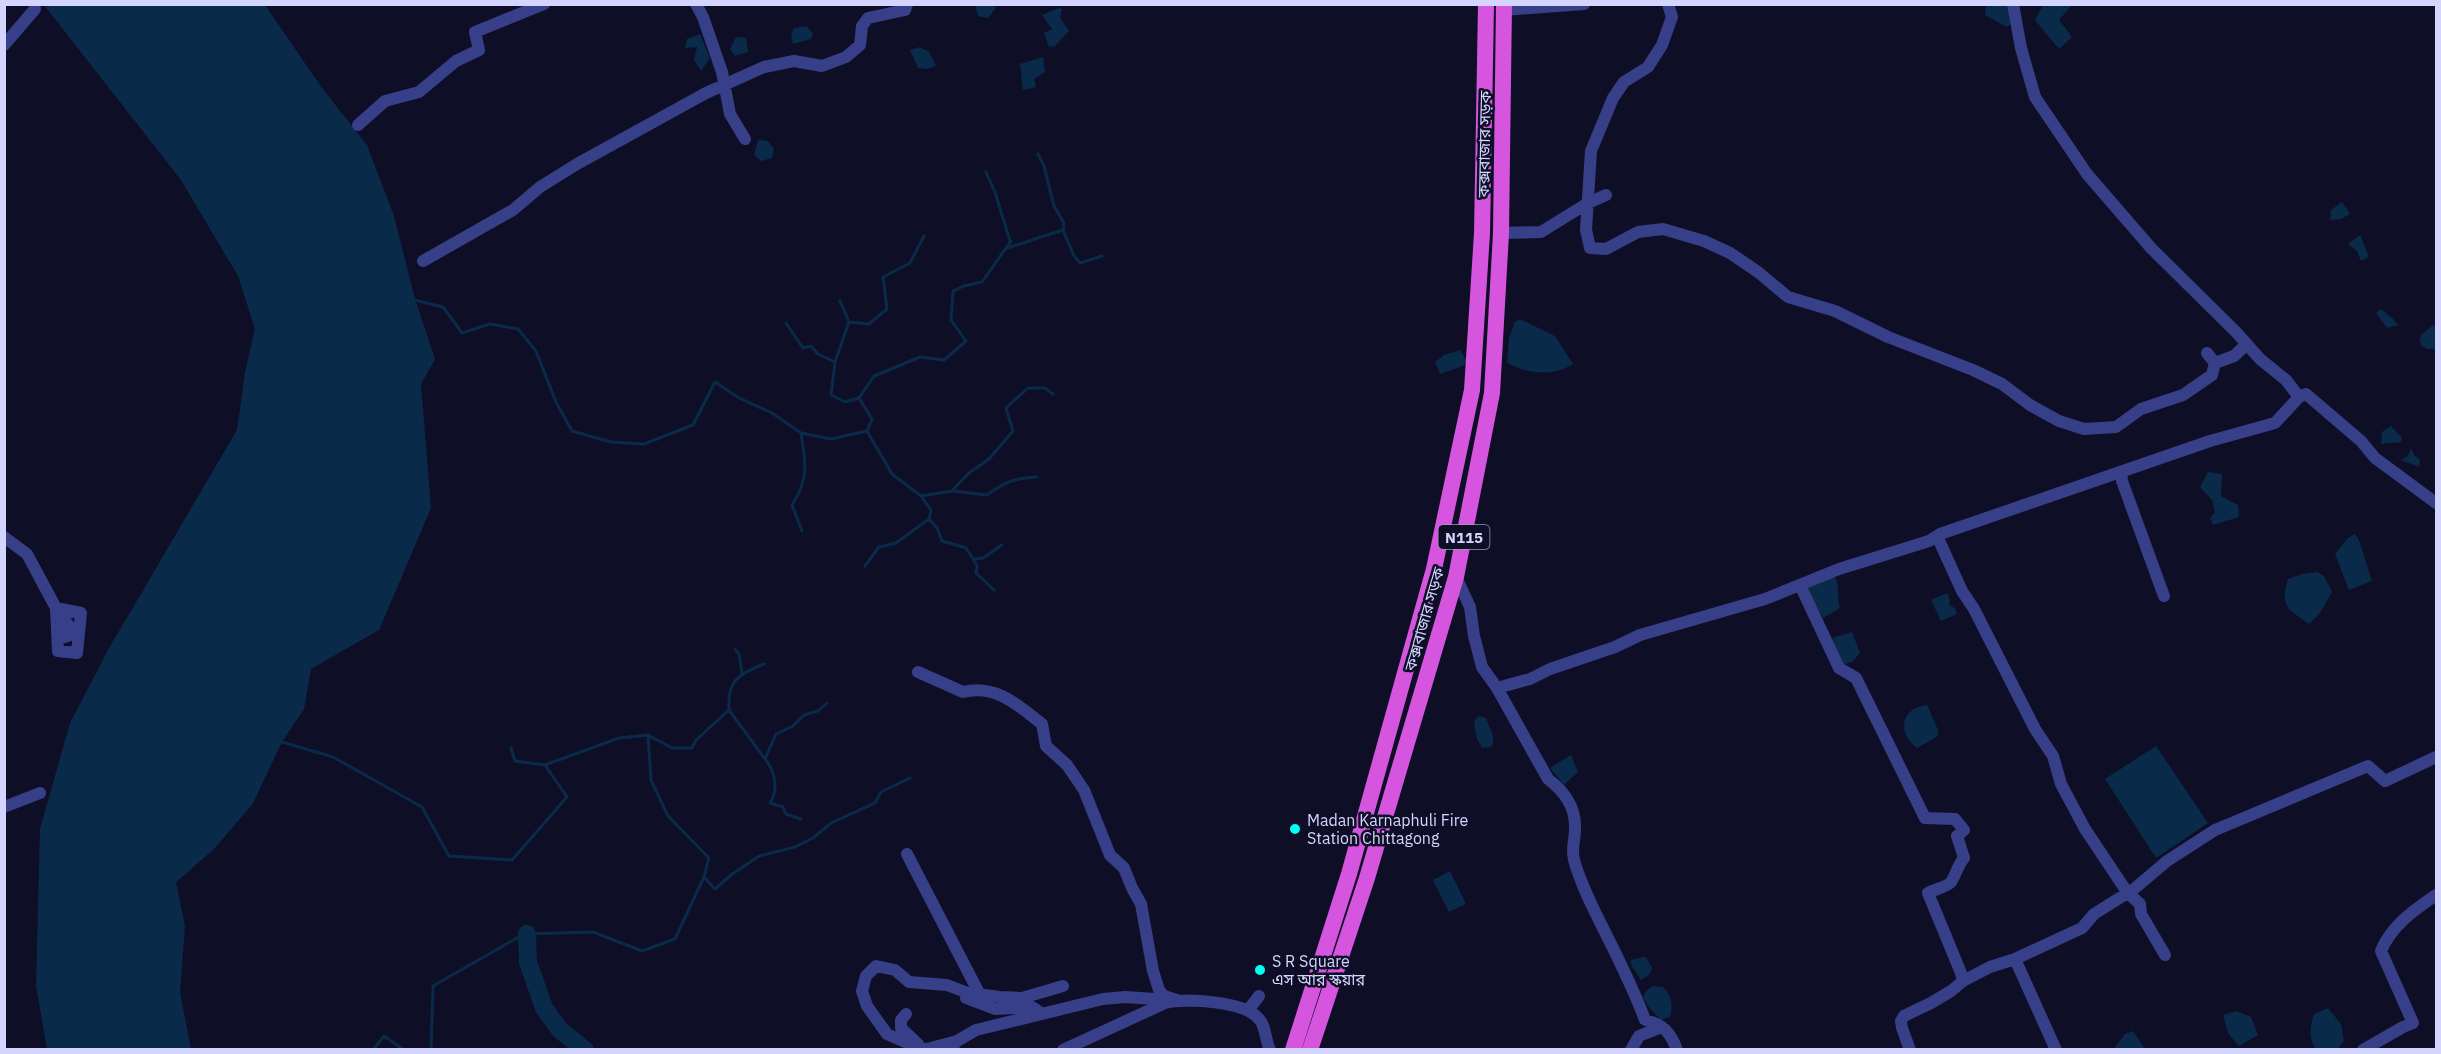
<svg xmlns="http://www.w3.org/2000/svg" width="2441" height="1054" viewBox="0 0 2441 1054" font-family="'IBM Plex Sans','Noto Sans Bengali',sans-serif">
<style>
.water{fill:#0a2a4a}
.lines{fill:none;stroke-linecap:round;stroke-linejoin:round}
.stream{stroke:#0a2a4a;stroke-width:3}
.river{stroke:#0a2a4a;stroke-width:18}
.minor{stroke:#373f88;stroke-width:12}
.tertiary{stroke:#373f88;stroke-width:12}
.trunk{stroke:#d555de;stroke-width:16}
.poi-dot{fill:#00fff5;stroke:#0f0e27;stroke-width:2}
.labels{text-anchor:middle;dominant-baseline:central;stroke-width:5;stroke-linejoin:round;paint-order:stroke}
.shield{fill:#0f0e27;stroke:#9999be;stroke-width:1.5}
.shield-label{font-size:15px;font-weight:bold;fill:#d4d5ff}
.street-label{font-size:16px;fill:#d4d5ff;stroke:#0f0e27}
.poi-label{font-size:16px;fill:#d4d5ff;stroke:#0f0e27;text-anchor:start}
</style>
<rect width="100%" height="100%" fill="#0f0e27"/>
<path class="water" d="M44 5H265L322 88 367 145 394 216 415 299 435 359 421 384 431 508 379 630 311 669 304 709 282 742 252 805 213 850 176 882 185 926 180 992 191 1049H47L36 986 40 829 70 723 108 650 237 430 245 372 255 329 238 276 181 180Z
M975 5H994L996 8 988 18 978 16Z
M1986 5H2009L2012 23 2007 27 1985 15Z
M2043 5H2072L2059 20 2072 37 2059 49 2035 20Z
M1059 8 1062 9 1060 18 1069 31 1055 46 1049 47 1044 33 1052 29 1042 15Z
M807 26 813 34 811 39 793 44 791 34 794 28Z
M700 34 710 58 701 71 694 60 697 47 685 48 687 39Z
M736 37 746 38 748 52 735 56 730 49Z
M920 47 929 52 936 66 927 69 918 68 910 50Z
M1043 57 1045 72 1034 79 1036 87 1023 90 1020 64Z
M758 140 768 141 774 149 772 158 761 161 754 155Z
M2342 202 2350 214 2341 219 2330 220 2331 210Z
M2360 235 2369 257 2361 261 2357 251 2348 244Z
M2381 309 2393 319 2398 325 2387 328 2376 313Z
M1520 319 1555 336 1573 364C1553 377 1528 374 1507 363L1509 338 1515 322Z
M1460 350 1467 361 1463 366 1440 374 1435 362 1444 355Z
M2391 426 2402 438 2401 442 2381 444 2382 432Z
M2411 448 2414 455 2420 460 2419 467 2401 460 2408 456Z
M2208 472 2222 474 2221 496 2238 505 2239 517 2213 525 2210 518 2215 512 2212 500 2200 487Z
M2355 534 2359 540 2372 581 2349 590 2335 554 2348 538Z
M2317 572 2324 576 2332 592 2320 613 2309 624C2289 609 2279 608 2288 579L2302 574Z
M1834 575C1841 587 1836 595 1840 608L1823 618 1810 597 1808 585Z
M1947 593 1950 600 1949 605 1955 608 1957 614 1941 621 1931 600Z
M1852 632 1860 653 1852 662 1841 665 1832 638Z
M1927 705 1938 730V736L1917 748C1897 733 1900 708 1927 705Z
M1478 716 1486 718C1489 728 1497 738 1491 747L1482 748 1477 739 1474 722Z
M2156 746 2208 823 2156 858 2105 779Z
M1571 755 1578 772 1564 785 1550 768Z
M1450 871 1466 904 1449 912 1433 880Z
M1643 957H1646L1652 968 1650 974 1641 980 1630 963 1631 960Z
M1653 986 1663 987C1672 997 1673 1005 1670 1017L1661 1020 1648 1006 1643 997 1646 991Z
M2328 1008 2341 1024 2344 1041 2338 1049H2316C2308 1038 2310 1026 2314 1014Z
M2236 1011 2251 1017 2258 1035 2239 1046 2228 1033 2223 1015Z
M2133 1031 2145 1049H2114L2125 1034Z"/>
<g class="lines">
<path class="stream" d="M1038 154 1044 166 1054 206 1064 223 1063 230
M986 172 995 192 1010 241
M1007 248 1063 230 1074 256 1080 263 1102 256
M414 300 443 307 462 333 490 324 518 329 536 351 556 402 572 431 611 442 644 444 693 425 715 382 739 398 772 413 801 433 831 439 867 431 892 474 921 496 931 510 929 519 896 543 879 547 865 566
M840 301 849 322 835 362 831 395 845 402 859 398 872 419 867 431
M849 322 869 324 887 309 883 277 910 263 924 236
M786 323 803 348 811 346 818 354 835 362
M2429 340 2436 350
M859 398 874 376 920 357 944 360 966 341 951 320 953 291 964 286 982 282 1011 241
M801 434C806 463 809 479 792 505L802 531
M952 491 969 473 989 459 1013 431 1006 408 1028 388H1045L1053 394
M921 496 952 491 987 495C1004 482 1016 478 1037 477
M929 519 937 528 942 541 966 548 973 559 983 558 1002 545
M973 559 977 566 976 573 994 590
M735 649 739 654 742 673
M729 710C727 680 738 675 764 664
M282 742 333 757 422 807 449 856 512 860 567 797 545 765 619 738 648 735 672 748H692L696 740 729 710 765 759 776 734 793 726 804 715 818 711 827 703
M511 748 515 761 545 765
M765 759C775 771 779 789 770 803L783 807 786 814 801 819
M704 877 715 889 731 875 759 856 795 847 813 838 831 823 875 803 881 792 910 778
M373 1050 384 1036 404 1050
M431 1050 433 986 524 934 593 932 642 951 675 939 704 877 709 858 668 816 651 780 648 735"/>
<path class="river" d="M2429 340 2436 334
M527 934 528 962 544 1008 560 1030 585 1050"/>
<path class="minor" d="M696 4 703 17 722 72 730 114 745 139
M1668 4 1672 17 1662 45 1648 67 1624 82 1613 98 1591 151 1586 230 1590 248 1606 249 1638 232 1663 229 1704 241 1730 253 1758 272 1788 297 1835 311 1888 337 1973 370 2002 384 2030 405 2059 421 2084 429 2116 427 2141 409 2183 395 2212 375 2215 363 2207 353
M2013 4 2021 48 2035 97 2087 174 2151 248 2237 333 2260 359 2286 380 2299 397 2306 394 2361 441 2375 458 2436 503
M1504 10 1584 4
M4 45 35 9
M358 125 385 101 419 92 456 61 479 50 475 32 544 4
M1501 233 1541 232 1588 203 1606 195
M423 261 513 210 540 187 577 164 706 93 764 67 794 61 822 66 846 57 860 45 862 26 868 18 905 10 907 4
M2215 363 2234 356 2247 344
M2121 472 2122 481 2164 596
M1937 536 1962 591 1974 609 2035 729 2053 756 2061 784 2085 829 2127 892 2140 904 2141 914 2165 955
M4 537 27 554 56 608 69 626 68 636 58 639
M1456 577 1470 607 1474 636 1482 667 1497 688 1548 779C1564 791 1576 808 1575 829 1575 842 1571 847 1574 860 1580 882 1591 904 1601 924 1617 956 1633 987 1645 1020 1663 1024 1671 1033 1677 1050
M1800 585 1839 668 1856 678 1925 818 1955 819 1964 830 1957 836 1964 858C1957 866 1954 880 1950 883 1944 888 1935 889 1928 893L1961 973 1963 981
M56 608 81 613 77 653 58 651Z
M1497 688 1530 679 1550 669 1615 647 1640 635 1765 599 1839 569 1929 541 1940 534 2210 441 2275 423 2299 397
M4 807 40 793
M907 854 980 995
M2015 959 2056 1050
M966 998 995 1009 1032 1007 1041 1013
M1249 1009 1259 996
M906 1014 901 1020V1028L918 1044
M957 1041 927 1049 919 1048 887 1034 867 1006 862 991 866 976 876 966 895 970 909 982 947 985 968 993 1000 997 1022 998 1063 986
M953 1046 957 1041 976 1030 1103 999 1125 997 1170 1000
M1063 1050 1165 1003C1186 998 1245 1001 1259 1019 1266 1026 1265 1040 1270 1050
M1631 1050 1639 1036 1662 1027
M1910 1050 1902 1028 1901 1021 1904 1016 1931 1003 1951 991 1963 981 1990 967 2015 959 2082 928 2094 914 2134 889 2167 861 2215 830 2368 766 2385 781 2436 757
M2363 1050 2403 1027 2413 1023 2381 951C2391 926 2414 910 2436 895"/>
<path class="tertiary" d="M918 672 963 692C996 684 1018 705 1042 724L1046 746 1067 765 1084 790 1110 855 1124 868 1132 888 1141 904 1153 971 1159 990 1164 996 1177 1000"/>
<path class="trunk" d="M1293 1050 1349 874 1434 569 1472 390 1482 233 1486 4
M1310 1050 1367 878 1456 577 1492 393 1501 233 1504 4"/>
</g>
<g class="poi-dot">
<circle cx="1295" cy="829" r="6"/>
<circle cx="1260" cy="970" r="6"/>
</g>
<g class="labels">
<rect class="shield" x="1438.5" y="525" width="51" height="24" rx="4.5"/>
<g class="shield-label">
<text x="1464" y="537">N115</text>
</g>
<g class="street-label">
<text transform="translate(1484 144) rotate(-89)">কক্সবাজার সড়ক</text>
<text transform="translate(1424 619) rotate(-74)">কক্সবাজার সড়ক</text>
</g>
<g class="poi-label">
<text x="1307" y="820">Madan Karnaphuli Fire<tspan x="1307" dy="18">Station Chittagong</tspan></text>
<text x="1272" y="961">S R Square<tspan x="1272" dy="18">এস আর স্কয়ার</tspan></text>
</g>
</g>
<rect width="2441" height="1054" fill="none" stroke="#d4d5ff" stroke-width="12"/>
</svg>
